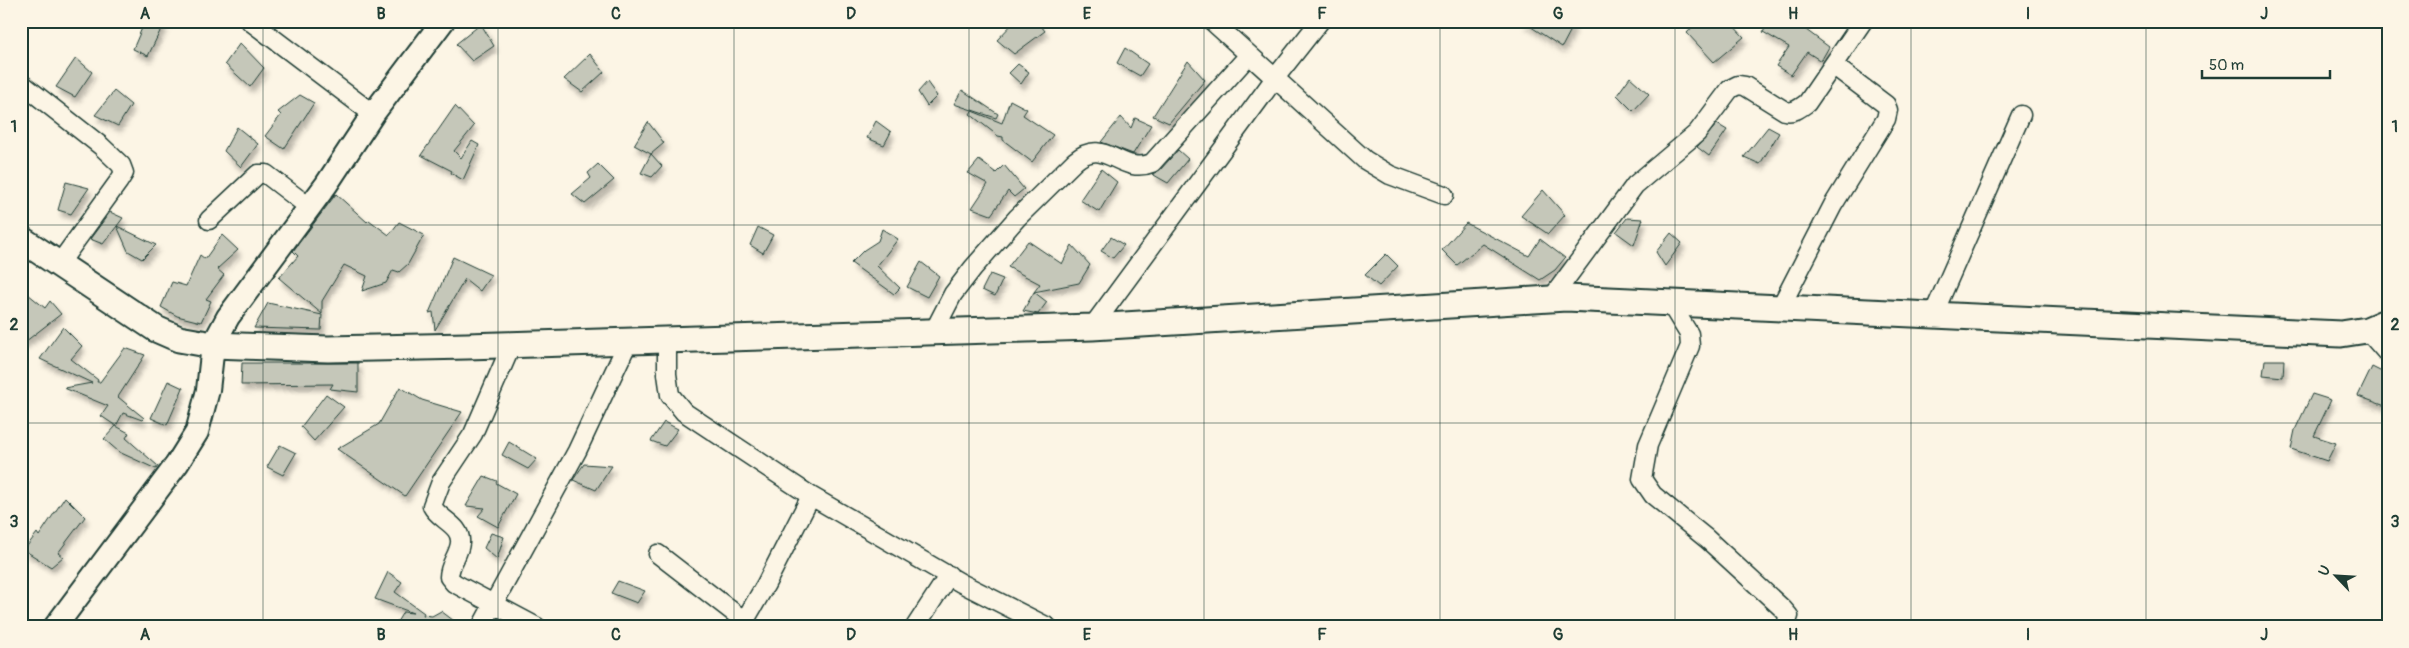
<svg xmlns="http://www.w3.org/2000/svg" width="2409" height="648" viewBox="0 0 2409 648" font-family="Pangolin,sans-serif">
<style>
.building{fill:#c5c7b9;stroke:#1f3d34;filter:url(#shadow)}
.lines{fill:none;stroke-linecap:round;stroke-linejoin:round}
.minor-casing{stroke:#1f3d34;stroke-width:21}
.tertiary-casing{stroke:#1f3d34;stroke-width:26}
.secondary-casing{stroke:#1f3d34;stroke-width:29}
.minor{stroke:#fcf5e5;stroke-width:18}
.tertiary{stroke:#fcf5e5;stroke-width:22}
.secondary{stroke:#fcf5e5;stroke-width:25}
.grid{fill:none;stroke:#1f3d34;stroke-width:1;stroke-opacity:0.55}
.neatline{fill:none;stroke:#1f3d34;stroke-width:2}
.grid-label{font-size:16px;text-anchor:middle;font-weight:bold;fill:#1f3d34}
</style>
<defs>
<filter id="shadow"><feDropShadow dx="3" dy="5.5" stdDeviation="2.5" flood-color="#0004"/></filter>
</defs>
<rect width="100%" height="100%" fill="#fcf5e5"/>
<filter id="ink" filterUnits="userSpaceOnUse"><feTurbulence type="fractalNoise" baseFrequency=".02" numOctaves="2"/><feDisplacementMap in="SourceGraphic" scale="10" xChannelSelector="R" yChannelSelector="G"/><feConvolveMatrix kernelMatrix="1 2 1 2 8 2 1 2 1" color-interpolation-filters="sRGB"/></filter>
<g filter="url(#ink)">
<path class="building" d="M145 21H165L148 56 133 49Z
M1015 21H1037L1045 31 1014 54 997 40Z
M1522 21H1566L1573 26 1562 47Z
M1698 21H1729L1744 37 1714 62 1687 33Z
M1770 21H1794L1829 47 1821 61 1807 52 1791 75 1776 66 1789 47 1763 32Z
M481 24 494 46 472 61 456 44Z
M240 43 264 68 250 87 225 64Z
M1125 48 1148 64 1140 76 1117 63Z
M590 54 604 72 582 92 564 79Z
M76 58 92 72 75 97 56 87Z
M1188 61 1205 80 1169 123 1153 116Z
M1018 64 1029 72 1021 84 1009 73Z
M1630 77 1649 94 1633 111 1617 95Z
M927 82 937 96 927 106 918 92Z
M962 90 998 114 996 118 954 104Z
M114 91 131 105 118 126 95 115Z
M300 95 314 103 284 149 265 136 281 115 278 112Z
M1010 100 1027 109 1023 115 1053 135 1032 162 1003 140V137L998 136 970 114 972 111 1002 123Z
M455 106 474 126 454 151 461 158 472 141 479 145 463 180 451 173 452 171 421 155Z
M1121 117 1131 128 1135 118 1151 125 1133 154 1101 142Z
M876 121 891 132 884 145 867 138Z
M648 122 664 143 651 154 634 145Z
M1717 124 1727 130 1709 156 1697 147Z
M237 127 258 144 241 167 224 151Z
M1768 127 1779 133 1760 164 1744 157Z
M1178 150 1188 159 1168 183 1152 174 1160 170Z
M651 154 662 166 652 177 641 173Z
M979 160 996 173 1004 165 1024 189 1014 197 1008 191 991 215 972 208 988 184 968 173Z
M598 164 614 180 585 204 572 194 591 178 588 173Z
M1101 169 1117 182 1099 212 1080 200Z
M66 182 89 188 71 214 58 210Z
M1543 190 1565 215 1548 234 1521 216Z
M336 194 367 222 369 220 389 235 399 222 424 235 408 264 399 272 393 270 386 283 362 291 367 276 344 265 322 301V314L279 278 298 256 293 251Z
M110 212 123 218 117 226 156 245 142 259 128 251 117 226 103 244 90 239Z
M1627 218 1643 219 1634 245 1616 232Z
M1466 223 1529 256 1540 239 1565 258 1555 270 1540 280 1483 244 1457 265 1442 250Z
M758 227 773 235 763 253 750 245Z
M882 229 898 239 877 266 900 288 894 294 851 263 864 250 878 241Z
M1671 233 1682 243 1665 266 1656 252Z
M222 235 238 250 217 269 224 275 206 299 211 301 201 322 177 316 161 307 172 282 186 286 200 255 205 259Z
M1111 237 1124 245 1113 258 1101 251Z
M1028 241 1062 264 1072 245 1090 265 1079 283 1034 292 1040 284 1008 267Z
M1386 254 1398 266 1379 286 1365 275Z
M453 257 491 275 480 291 465 279 435 330 433 312 429 313Z
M921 262 939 276 927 297 907 287Z
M990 274 1003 279 995 296 982 290Z
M1034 292 1047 302 1038 314 1023 311Z
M28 294 45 308 50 301 61 314 21 345V303Z
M268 303 322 315 321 330 254 328Z
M63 327 82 346 71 359 98 380 97 382H100L125 348 145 355 118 397 144 418 142 420 123 413 116 426 101 416 108 406 64 388 92 383 40 359Z
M2265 360H2284L2283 377 2263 375Z
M242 363H358V392L330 389 333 384 241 385Z
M2372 367 2388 375V407L2358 396Z
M168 381 183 388 167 425 151 418Z
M400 387 422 400 462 412 405 496 337 449 379 424Z
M326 394 344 407 314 441 301 427Z
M2312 394 2331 400 2314 436 2336 443 2327 461 2291 449 2295 430Z
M664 422 678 429 665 446 651 441Z
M116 426 129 433 126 438 158 466 156 469 119 452 104 439Z
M509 442 537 459 528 469 502 455Z
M280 445 296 453 283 475 267 467Z
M584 464 612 466 596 490 573 480Z
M484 476 497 481 496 483 516 494 498 527 478 516 485 508 466 506Z
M65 497 85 517 58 553 63 557 51 567 24 550 37 533 39 536Z
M491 533 504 537 497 559 484 548Z
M388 572 402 582 395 592 424 613 423 615 432 616 441 611 462 627H394L403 612 413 613 375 599Z
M618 581 645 591 637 603 611 593Z"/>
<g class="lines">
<defs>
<path id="minor" d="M250 21 373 114
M1212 21 1365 160 1390 175 1444 195
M21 83 101 146 121 165 124 173 119 181 59 264
M209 220 258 174H266L309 207
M1551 299 1635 185 1697 133 1730 89 1738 85 1745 86 1785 111C1794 113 1800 108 1807 103L1863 21
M1670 303 1689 334 1690 346 1648 445 1642 479 1653 495 1707 539 1783 609 1789 616 1785 627
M1780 308 1833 205 1886 119 1888 110 1886 105 1833 65
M1933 315 2021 115
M1092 327 1275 78 1320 21
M2367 330 2388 354
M934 331 953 294 973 268 1017 218 1075 161C1105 135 1120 176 1152 163L1249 55
M667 339V374L670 395 684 412 811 496 961 583 1048 627
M512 344 473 434 441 482 432 506C439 520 462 525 460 543 459 555 449 564 449 577L454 583 537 627
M658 554 746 622
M481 627 577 451 629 340
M741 627 766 584 811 496
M915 627 949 575"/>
<path id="tertiary" d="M55 627 177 464 197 432 208 390 213 345 228 317 326 185 373 114 443 21"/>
<path id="secondary" d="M21 239 156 329 179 339 213 345 328 349 467 346 1092 327 1566 298 2341 334 2367 330 2388 321"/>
</defs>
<use href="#minor" class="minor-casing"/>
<use href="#tertiary" class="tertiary-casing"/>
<use href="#secondary" class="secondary-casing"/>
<use href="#minor" class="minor"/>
<use href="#tertiary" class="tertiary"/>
<use href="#secondary" class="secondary"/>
</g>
</g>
<path class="grid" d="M263 21V627M498 21V627M734 21V627M969 21V627M1204 21V627M1440 21V627M1675 21V627M1911 21V627M2146 21V627M21 225H2388M21 423H2388"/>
<rect width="2409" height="648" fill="none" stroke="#fcf5e5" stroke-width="55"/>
<g transform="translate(2336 576) rotate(295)" stroke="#fcf5e5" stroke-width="4" paint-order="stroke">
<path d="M0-4L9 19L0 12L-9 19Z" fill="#1f3d34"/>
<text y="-8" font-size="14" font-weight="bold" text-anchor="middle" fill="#1f3d34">U</text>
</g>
<path d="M2202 70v8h128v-8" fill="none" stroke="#1f3d34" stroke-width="2.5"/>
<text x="2209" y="70" font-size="15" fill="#1f3d34" stroke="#fcf5e5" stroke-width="4" paint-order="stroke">50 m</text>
<rect x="28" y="28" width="2354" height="592" class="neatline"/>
<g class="grid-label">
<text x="145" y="19">A</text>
<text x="381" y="19">B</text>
<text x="616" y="19">C</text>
<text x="851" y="19">D</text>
<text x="1087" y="19">E</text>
<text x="1322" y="19">F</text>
<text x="1558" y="19">G</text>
<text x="1793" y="19">H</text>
<text x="2028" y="19">I</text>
<text x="2264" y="19">J</text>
<text x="14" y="132">1</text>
<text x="2395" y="132">1</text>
<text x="14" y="330">2</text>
<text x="2395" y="330">2</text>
<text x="14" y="527">3</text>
<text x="2395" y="527">3</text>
<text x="145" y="640">A</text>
<text x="381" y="640">B</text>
<text x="616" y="640">C</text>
<text x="851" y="640">D</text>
<text x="1087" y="640">E</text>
<text x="1322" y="640">F</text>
<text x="1558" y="640">G</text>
<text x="1793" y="640">H</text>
<text x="2028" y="640">I</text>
<text x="2264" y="640">J</text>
</g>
</svg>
